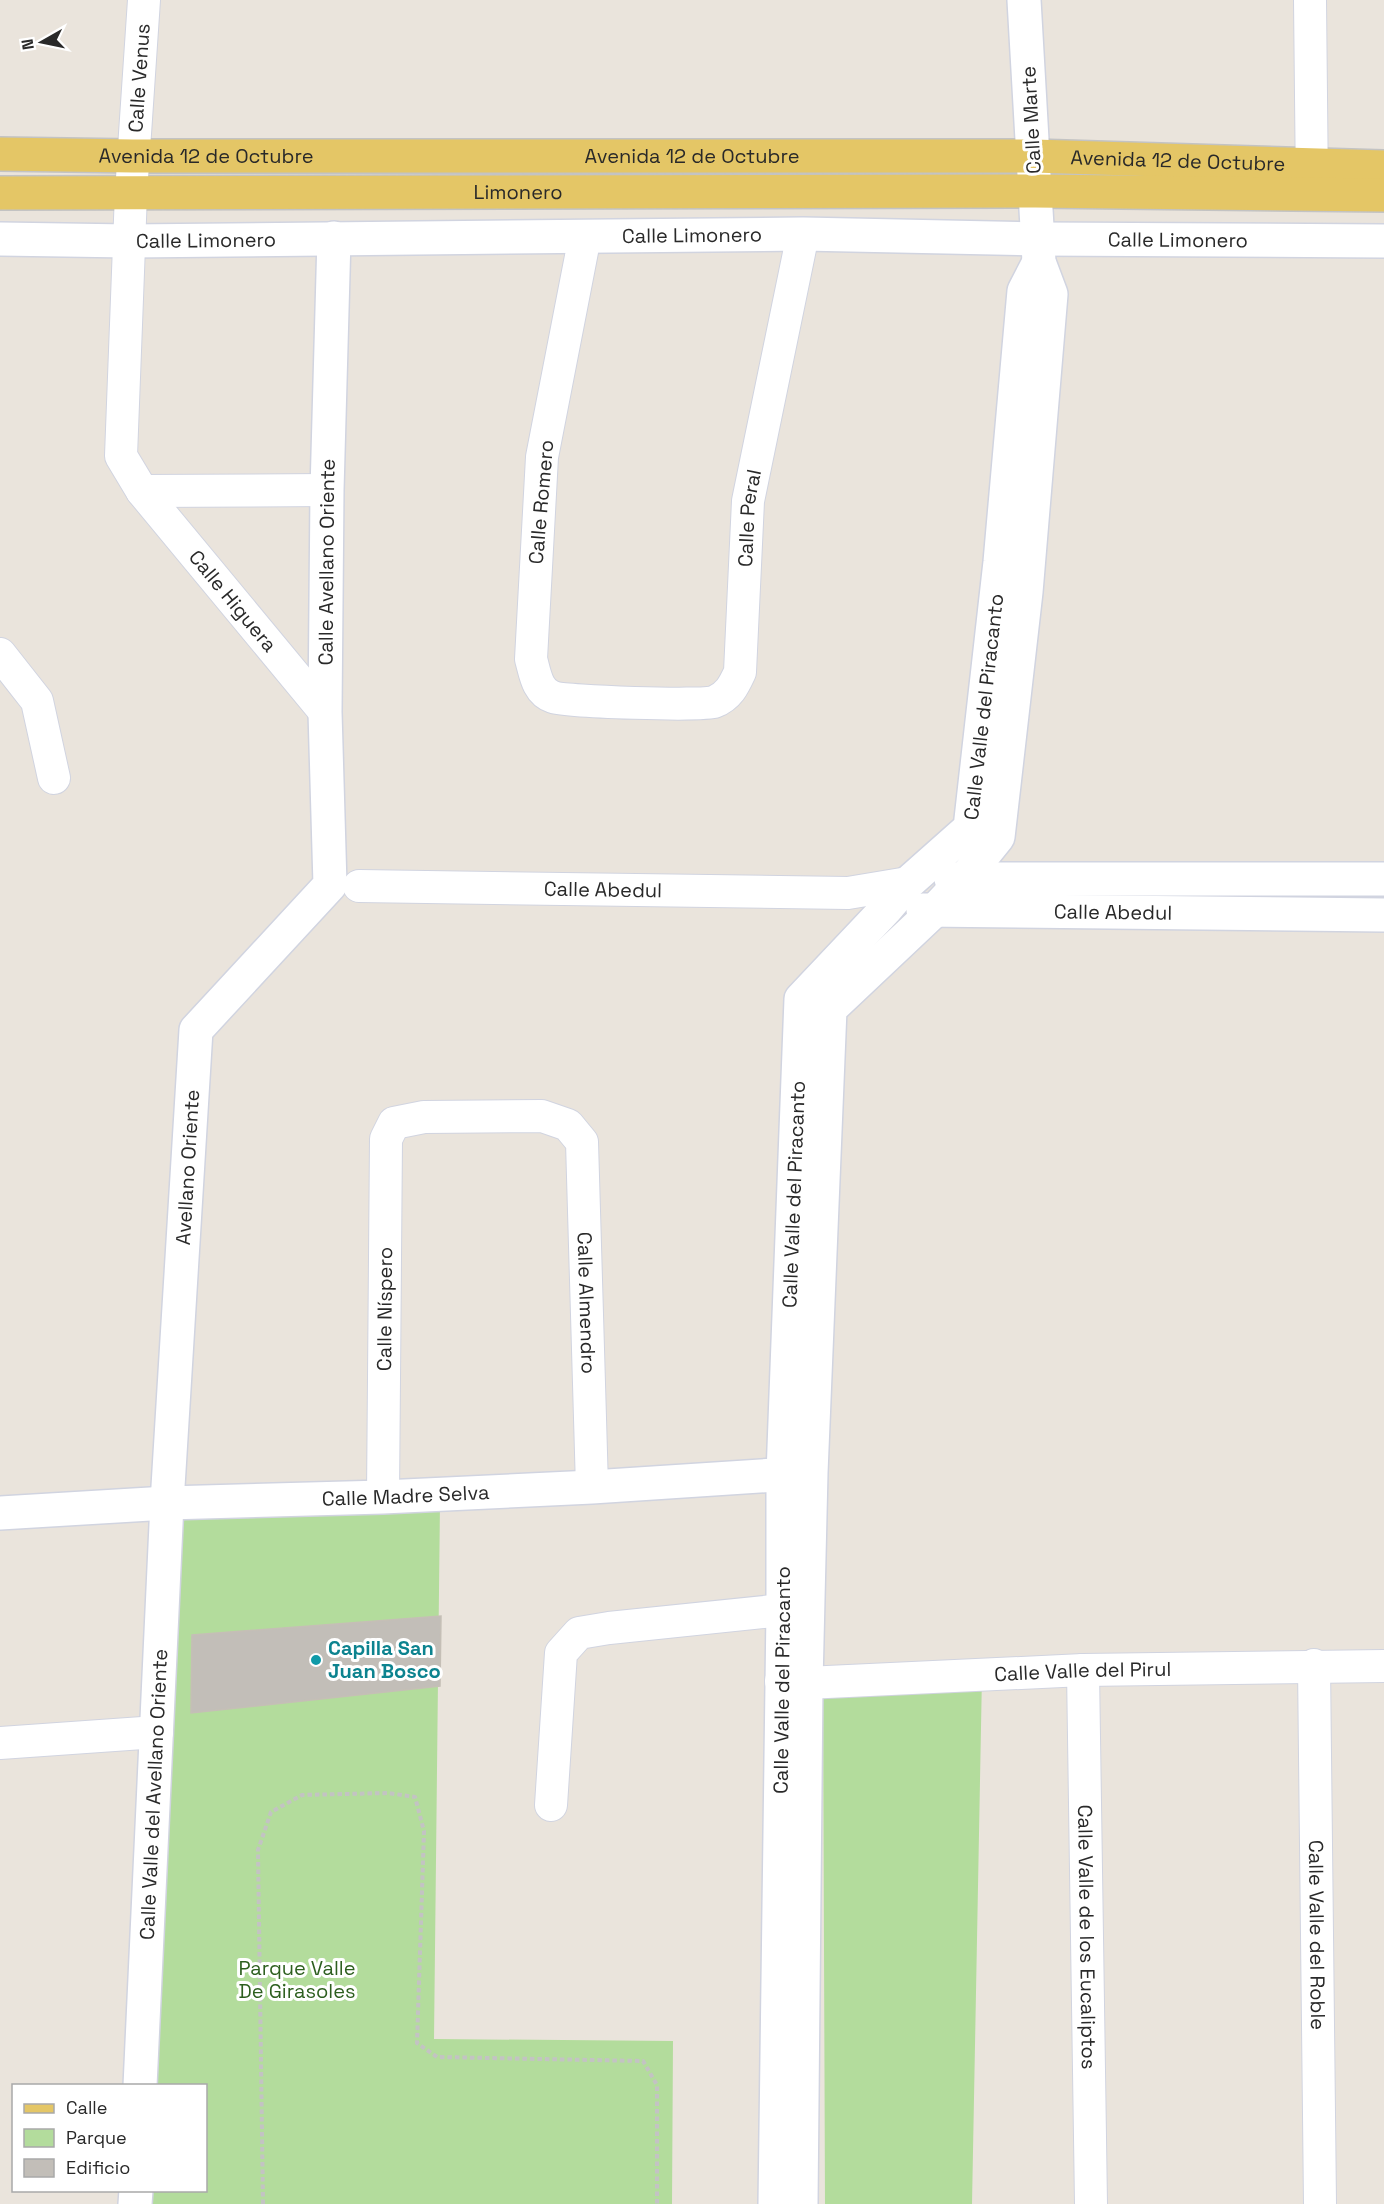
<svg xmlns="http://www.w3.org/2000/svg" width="1384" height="2204" viewBox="0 0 1384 2204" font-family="'Space Grotesk',sans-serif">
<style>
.green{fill:#b3dc9c}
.building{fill:#c2beb8;stroke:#c5bfb6;stroke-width:1.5}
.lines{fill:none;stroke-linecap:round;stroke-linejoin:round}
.street-casing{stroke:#d1d4e0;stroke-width:34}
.secondary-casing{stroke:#d1d4e0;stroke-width:36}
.primary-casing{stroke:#c3c3c3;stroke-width:36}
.path{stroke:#c3c3c3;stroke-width:4;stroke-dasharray:4.5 3;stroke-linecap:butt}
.street{stroke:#fff;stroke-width:32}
.secondary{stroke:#fff;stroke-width:33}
.primary{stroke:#e4c666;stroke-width:33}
.culture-dot{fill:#0f9aa8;stroke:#fff;stroke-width:2}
.labels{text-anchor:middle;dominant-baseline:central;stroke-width:6;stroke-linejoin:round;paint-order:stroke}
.street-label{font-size:20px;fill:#292929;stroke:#fff}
.culture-label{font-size:20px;font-weight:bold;fill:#0d838f;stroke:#fff;text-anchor:start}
.park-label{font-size:20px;fill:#2d5f1f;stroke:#fff}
</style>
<rect width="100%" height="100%" fill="#eae4dc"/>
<path class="green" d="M440 1502 434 2039 673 2041 672 2204H150L151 2191 206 2190V2086L155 2085 175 1513Z
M982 1675 972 2204H825L823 1683Z"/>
<path class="building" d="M441 1616 440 1686 191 1713 192 1635Z"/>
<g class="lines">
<defs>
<g id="street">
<path id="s1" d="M144 0 131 193 121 456 142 491 325 712"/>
<path d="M1310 0 1312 191"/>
<path id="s2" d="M585 236 542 457 531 659C535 673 537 692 553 697 565 702 704 706 714 702 729 696 734 685 740 672L748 501 803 234"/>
<path d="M142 491 327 490"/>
<path d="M0 654 37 701 54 778"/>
<path id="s3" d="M359 886 848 893 908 883"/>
<path id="s4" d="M383 1497 386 1139 394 1123 424 1117 542 1116 568 1125 582 1142 592 1487"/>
<path id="s5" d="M1314 1665 1320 2204"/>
<path id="s6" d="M1083 1670 1091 2204"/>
<path id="s7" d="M781 1681 806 1683 1083 1670 1384 1666"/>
<path d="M0 1743 157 1732"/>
<path d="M551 1805 561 1653 579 1633 609 1628 783 1610 808 1609"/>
</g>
<g id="secondary">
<path id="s8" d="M0 239 129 241 803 234 1039 239 1384 241"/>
<path d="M951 879H1384"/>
<path id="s9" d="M923 910 1384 915"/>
<path id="s10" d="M0 1513 167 1503 383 1497 592 1487 806 1473"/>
<path id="s11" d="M140 2086 167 1503 196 1030 330 885 325 712 327 490 334 238"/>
<path d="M135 2204 136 2190"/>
<path id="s12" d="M775 2204 783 1610V1474L801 999 885 910 908 883 970 828 1000 562 1024 291 1039 262"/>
<path d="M801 2204 806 1683 811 1473 830 1009 935 910 965 878 998 837 1026 592 1051 294 1039 262 1024 0"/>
</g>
<g id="primary">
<path id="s13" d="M0 154 133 156H1034L1384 167"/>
<path id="s14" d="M0 193 1035 191 1384 195"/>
</g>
</defs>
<use href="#street" class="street-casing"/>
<use href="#secondary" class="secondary-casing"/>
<use href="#primary" class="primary-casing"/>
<path class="path" d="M263 2204 258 1850 271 1812 302 1795 388 1793 415 1797 424 1831 417 2043 437 2057 643 2061 657 2085V2204"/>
<use href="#street" class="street"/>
<use href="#secondary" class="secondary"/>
<use href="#primary" class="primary"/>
</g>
<circle class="culture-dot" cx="316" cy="1660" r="6"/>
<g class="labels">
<g class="street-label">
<text transform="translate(139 78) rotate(-86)">Calle Venus</text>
<text transform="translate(1031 120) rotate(-93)">Calle Marte</text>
<text stroke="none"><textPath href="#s13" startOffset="206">Avenida 12 de Octubre</textPath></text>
<text stroke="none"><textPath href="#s13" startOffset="692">Avenida 12 de Octubre</textPath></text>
<text stroke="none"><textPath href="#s13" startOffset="1178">Avenida 12 de Octubre</textPath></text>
<text stroke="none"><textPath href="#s14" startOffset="518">Limonero</textPath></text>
<text stroke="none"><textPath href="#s8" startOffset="692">Calle Limonero</textPath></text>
<text stroke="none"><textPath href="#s8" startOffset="206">Calle Limonero</textPath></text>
<text stroke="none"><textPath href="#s8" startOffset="1178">Calle Limonero</textPath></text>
<text transform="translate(541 502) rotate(-85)">Calle Romero</text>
<text stroke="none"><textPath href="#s2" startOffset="830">Calle Peral</textPath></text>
<text stroke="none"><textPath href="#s11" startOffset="1578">Calle Avellano Oriente</textPath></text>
<text stroke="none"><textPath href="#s1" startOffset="640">Calle Higuera</textPath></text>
<text stroke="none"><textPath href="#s12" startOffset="1568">Calle Valle del Piracanto</textPath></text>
<text stroke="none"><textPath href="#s3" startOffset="244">Calle Abedul</textPath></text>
<text stroke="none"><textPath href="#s9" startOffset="190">Calle Abedul</textPath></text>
<text stroke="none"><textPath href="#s11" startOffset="920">Avellano Oriente</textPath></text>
<text stroke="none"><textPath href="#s12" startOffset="1010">Calle Valle del Piracanto</textPath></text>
<text stroke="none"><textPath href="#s4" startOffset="735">Calle Almendro</textPath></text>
<text stroke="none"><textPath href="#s4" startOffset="188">Calle Níspero</textPath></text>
<text stroke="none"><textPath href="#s10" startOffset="406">Calle Madre Selva</textPath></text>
<text stroke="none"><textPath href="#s7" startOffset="302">Calle Valle del Pirul</textPath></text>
<text stroke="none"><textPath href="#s12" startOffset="524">Calle Valle del Piracanto</textPath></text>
<text stroke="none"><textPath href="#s11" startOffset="292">Calle Valle del Avellano Oriente</textPath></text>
<text stroke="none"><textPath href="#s5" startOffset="270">Calle Valle del Roble</textPath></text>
<text stroke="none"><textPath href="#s6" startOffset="267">Calle Valle de los Eucaliptos</textPath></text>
</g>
<g class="culture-label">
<text x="328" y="1648">Capilla San<tspan x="328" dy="23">Juan Bosco</tspan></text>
</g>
<g class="park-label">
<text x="297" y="1968">Parque Valle<tspan x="297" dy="23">De Girasoles</tspan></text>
</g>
</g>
<rect x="12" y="2084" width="195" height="108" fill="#ffffff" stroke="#a9a9a9" stroke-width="1.5"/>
<rect x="24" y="2104" width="30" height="9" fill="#e4c666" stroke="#a9a9a9" stroke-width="1.5"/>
<text x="66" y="2114" font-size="18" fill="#292929">Calle</text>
<rect x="24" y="2129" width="30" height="18" fill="#b3dc9c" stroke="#a9a9a9" stroke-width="1.5"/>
<text x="66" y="2144" font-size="18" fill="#292929">Parque</text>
<rect x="24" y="2159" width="30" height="18" fill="#c2beb8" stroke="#a9a9a9" stroke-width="1.5"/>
<text x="66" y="2174" font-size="18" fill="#292929">Edificio</text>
<g transform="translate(42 42) rotate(261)" stroke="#ffffff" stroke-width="4.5" paint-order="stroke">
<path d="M0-4.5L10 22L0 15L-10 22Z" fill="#292929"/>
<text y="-9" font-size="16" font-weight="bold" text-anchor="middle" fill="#292929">N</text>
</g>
</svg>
